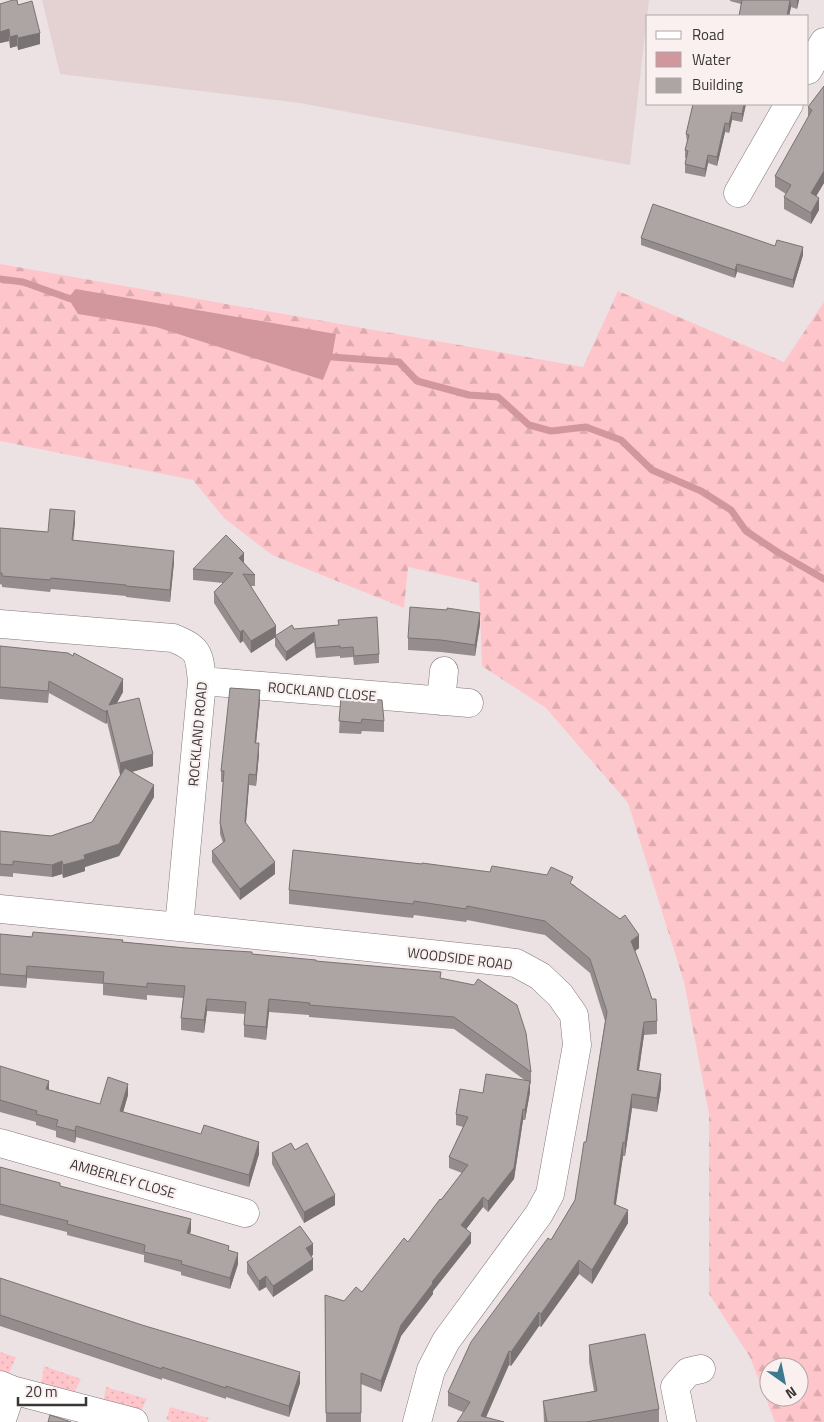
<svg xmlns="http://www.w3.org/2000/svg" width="824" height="1422" viewBox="0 0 824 1422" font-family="'Titillium Web',sans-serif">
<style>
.built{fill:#e4d2d3}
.grass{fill:url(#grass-dots)}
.forest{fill:url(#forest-firs);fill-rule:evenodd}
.water{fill:#d2979d}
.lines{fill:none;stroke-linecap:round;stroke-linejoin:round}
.stream{stroke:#d2979d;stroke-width:7}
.minor-casing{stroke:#807778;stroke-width:29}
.minor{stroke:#fff;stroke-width:28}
.wall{fill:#958d8d}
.shaded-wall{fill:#797373}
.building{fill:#ada4a4;stroke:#797373}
.labels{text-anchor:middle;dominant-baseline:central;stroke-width:4.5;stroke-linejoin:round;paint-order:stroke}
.street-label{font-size:14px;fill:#3b3737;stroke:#faf0f0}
</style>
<defs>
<pattern id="grass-dots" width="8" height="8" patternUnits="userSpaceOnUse" patternTransform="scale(1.25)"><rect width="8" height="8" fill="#fec6cb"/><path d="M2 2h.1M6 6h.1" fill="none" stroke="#dbabaf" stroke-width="1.8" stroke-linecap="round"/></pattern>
<pattern id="forest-firs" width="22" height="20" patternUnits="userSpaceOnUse" patternTransform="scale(1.25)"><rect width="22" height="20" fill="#fec6cb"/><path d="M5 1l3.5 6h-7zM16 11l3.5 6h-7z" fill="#dbabaf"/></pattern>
</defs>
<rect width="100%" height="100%" fill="#ece2e3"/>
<path class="built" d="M42 0H649L630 165 300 103 60 74Z"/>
<path class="grass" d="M0 1352 16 1357 8 1375 0 1372Z
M44 1366 81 1379 73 1395 41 1385Z
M106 1387 147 1399 140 1413 103 1403Z
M170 1407 209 1418 207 1422H172L166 1420Z"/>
<path class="forest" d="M0 264 583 367 618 291 784 362 824 302V1422H775L750 1357 709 1294V1114L684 982 628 803 546 708 482 666 479 583 408 567 404 608 272 555 224 518 193 480 0 441ZM769 1367H799V1397H769Z"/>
<path class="water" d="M76 289 336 334 332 357 323 380 156 327 78 314 68 298Z"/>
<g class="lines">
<path class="stream" d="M0 279 23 282 68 298 76 300
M324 354 332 357 399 362 417 381 469 395 498 397 529 425 551 431 586 427 621 440 652 470 701 491 731 510 746 531 779 553 824 579"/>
<defs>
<path id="minor" d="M808 70 824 42
M738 193 789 104
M0 624 173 638C200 649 199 654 202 681L179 927
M202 681 469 703
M441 701 444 671
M0 909 179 927 516 963 540 976 560 995 574 1015 577 1045 550 1194 539 1214 446 1341 431 1370 417 1422
M0 1143 245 1213
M0 1385 12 1390 134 1422
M1 1422 12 1390
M682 1422 675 1387 688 1372 701 1369"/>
</defs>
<use href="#minor" class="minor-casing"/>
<use href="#minor" class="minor"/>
</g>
<path class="wall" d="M730 0H799L797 9 791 7 789 16H739L741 4 730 1Z
M0 4 18 5 40 44 18 50 17 46 10 48 9 41 0 43Z
M824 86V183L816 196 819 210 811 224 784 209V197L786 194 775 187V176L808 118V107Z
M693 104H746L742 122 732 120 729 133 725 132 717 166 708 163 705 177 685 173V164L686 158H685V150L687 142 686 134Z
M641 238 775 246 803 255 793 288 737 272 735 278 641 245Z
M75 522 73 540 174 562 170 602 126 597V596L51 589 50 592 2 587V585L0 584V528L48 532Z
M244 563 255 575V586H251L276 636 294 629 379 654V663L354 665 353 657 340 658V656L316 658 314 642 286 661 275 646V637L251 653 243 641 240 643 214 603V592L223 583 193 580V569Z
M480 624 475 656 441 652 408 650V638Z
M0 646 123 692 117 703 153 766 132 772 154 797 119 856 85 867V871L63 878 62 874 52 877 13 873V877L0 876V831L51 836 92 822 120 775 107 722 106 724 49 693 48 703 0 699Z
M341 697 384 721V732L362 731 361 734 339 733Z
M260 701 256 743 259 754 256 786 249 785 246 823 275 874 240 900 212 862V851L223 843 220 834V823L223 782H221V771Z
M573 884 639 948 635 951 657 1021V1034L644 1035 639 1070 661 1088 657 1112 632 1108 625 1156H623L615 1205 628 1223 592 1284 579 1274 541 1327 539 1326 511 1366 509 1365 463 1412 448 1406V1392L551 1240 575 1200 586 1142 605 1021 590 973 545 935 467 920 466 922 414 915 413 918 289 904V890Z
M0 934 32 937 123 942 252 954 316 961 441 978 531 1072V1085L530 1083V1092L525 1120H523L514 1179 488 1212 483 1207 466 1229 471 1243 433 1291V1294L401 1336 381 1392 361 1384V1422H326L325 1295 344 1301 362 1292 408 1242 462 1173 449 1168V1157L463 1127 456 1125V1114L483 1093 526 1081 454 1029 309 1017V1015L269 1012 266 1040 244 1037V1025L245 1014 207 1011 204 1033 181 1030V1018L183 998 147 995V1000L103 995V984L27 978 26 988 0 986Z
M0 1066 49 1090 100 1104 128 1095 123 1112 259 1154 249 1187 76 1137 75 1143 56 1137V1131L36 1125V1122L0 1112Z
M295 1150 335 1205 304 1223 272 1164V1153Z
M0 1167 60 1186 191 1230 190 1234 229 1251 238 1264 230 1289 181 1275V1272L144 1262V1255L67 1235V1232L0 1215Z
M313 1255 311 1256 313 1270 273 1297 266 1287 259 1291 247 1273V1262Z
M0 1278 300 1383 289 1417 226 1397V1399L162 1378V1380L0 1326Z
M589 1345 659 1409V1422H544L543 1401 594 1391 589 1362Z"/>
<path class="shaded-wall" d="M790 0 791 7 789 16H787Z
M797 0H799L797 9Z
M9 29V41L0 43V32Z
M40 33V44L18 50V38Z
M17 35V46L10 48V37Z
M744 104H746L742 122V114Z
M732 112V120L729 133V124Z
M725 123V132L717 166V157Z
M708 155V163L705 177V169Z
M824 171V183L811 205V193Z
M819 198V210L811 224V213Z
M803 247V255L793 288V280Z
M737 264V272L735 278V270Z
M75 511V522L72 551V540Z
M174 551V562L170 602V590Z
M244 553V565L239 558Z
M480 613V624L475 656V645Z
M276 626V637L251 653V641Z
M243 630V641L240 643V632Z
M314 632V642L286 661V652Z
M123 679V692L109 717V705Z
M260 690V701L255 754V743Z
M107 710V722L106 724V712Z
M259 743V754L256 786V775Z
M153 754V766L120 775V763Z
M249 774V785L245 833V822Z
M154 785V797L119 856 85 867V871L63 878V865L84 855Z
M62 861V874L52 877V865Z
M275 862V874L240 900V889Z
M639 935V948L631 954V941Z
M27 966V978L26 988V976Z
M207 999V1011L204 1033V1020Z
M269 999V1012L266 1040V1027Z
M644 1022V1035L637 1083V1070Z
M661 1074V1088L657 1112V1098Z
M49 1081V1092L46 1089Z
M530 1081V1092L525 1120V1110Z
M128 1084V1095L120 1123V1111Z
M632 1094V1108L625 1156V1143Z
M523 1109V1120L514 1179 488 1212V1201Z
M76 1126V1137L75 1143V1131Z
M259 1142V1154L249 1187V1175Z
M623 1142V1156L614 1218V1204Z
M335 1195V1205L304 1223V1212Z
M483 1197V1207L461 1236V1225Z
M628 1210V1223L592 1284V1270Z
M191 1219V1230L187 1244V1233Z
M471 1233V1243L433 1291V1294L401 1336 381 1392V1381L401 1325 432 1282Z
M313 1244V1255L306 1259V1248Z
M238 1253V1264L230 1289V1278Z
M313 1259V1270L273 1297V1286Z
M579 1260V1274L541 1327V1314Z
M266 1276V1287L259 1291V1281Z
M539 1312V1326L511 1366V1352Z
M509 1351V1365L484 1422 481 1416Z
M300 1372V1383L289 1417V1406Z"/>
<path class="building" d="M13 0H17L18 5 32 1 40 33 18 38 17 35 10 37 9 29 0 32V4Z
M742 0H790L787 16H739Z
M824 86V171L811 193 819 198 811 213 784 197 791 185 775 176 812 110 808 107Z
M693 104H744L742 114 732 112 729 124 725 123 717 157 708 155 705 169 685 164 688 151 685 150 689 135 686 134Z
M653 204 775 246 777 240 803 247 793 280 737 264 735 270 641 238Z
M50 509 75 511 72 540 174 551 170 590 126 586V585L51 578 50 580 2 576V573H0V528L48 532Z
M226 535 244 553 239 558 255 575 243 574 276 626 251 641 243 630 240 632 214 592 233 573 193 569Z
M410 607 447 610V608L480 613 475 645 441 640 408 638Z
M377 617 379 654 354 656 353 647 340 648V646L316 648 314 632 286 652 275 636 292 625 294 629 339 625 338 620Z
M0 646 68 653 73 656 74 653 123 679 109 705 139 698 153 754 120 763 107 710 106 712 49 681 48 691 0 687Z
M230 688 260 690 255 743H259L256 775 249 774 245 822 275 862 240 889 212 851 225 841 220 823 224 771H221Z
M341 697 382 700 384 721 362 719 361 723 339 721Z
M125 768 154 785 119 844 84 855 85 859 63 865 62 861 52 865 13 861V865L0 864V831L51 836 92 822Z
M293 850 422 864V863L490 872 492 866 547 875 551 867 573 877 570 883 620 919 625 915 639 935 631 941 643 972 652 999H656L657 1021 644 1022 637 1070 661 1074 657 1098 632 1094 625 1143 623 1142 614 1204 628 1210 592 1270 579 1260 541 1314 539 1312 511 1352 509 1351 481 1416 504 1422H457L470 1402 448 1392 471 1342 548 1238 551 1240 575 1200 584 1142H586L607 1012 590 959 545 921 467 906 466 909 414 901 413 904 289 890Z
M33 932 123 940 122 942 186 948 252 952V954L316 960V961L441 972 440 978 474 985 478 979 517 1005 526 1033 531 1072 454 1017 309 1005 310 1003 269 999 266 1027 244 1025 246 1002 207 999 204 1020 181 1018 185 986 147 983V987L103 983 104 972 27 966 26 976 0 974V934L32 937Z
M0 1066 49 1081 46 1089 100 1104 108 1077 128 1084 120 1111 201 1134 204 1125 259 1142 249 1175 76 1126 75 1131 56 1126 58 1120 36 1114 37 1111 0 1100Z
M486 1074 530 1081 525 1110 523 1109 514 1168 488 1201 483 1197 461 1225 471 1233 432 1282 433 1283 401 1325 381 1381 361 1373V1413H326L325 1295 344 1301 356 1287 362 1292 404 1238 408 1242 440 1199 441 1200 468 1165 449 1157 468 1117 456 1114 460 1089 483 1093Z
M291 1143 295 1150 307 1143 335 1195 304 1212 272 1153Z
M0 1167 60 1183V1186L191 1219 187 1233 229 1246 228 1250 238 1253 230 1278 181 1264 182 1261 144 1252 145 1245 67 1224 68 1221 0 1204Z
M300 1226 313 1244 306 1248 313 1259 273 1286 266 1276 259 1281 247 1262Z
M0 1278 142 1325 300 1372 289 1406 226 1386V1388L162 1367V1369L0 1315Z
M645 1334 659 1409 586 1422H547L543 1401 597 1391 589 1345Z
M50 1415 71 1422H48Z"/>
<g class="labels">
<g class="street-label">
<text transform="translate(322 691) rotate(5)">ROCKLAND CLOSE</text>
<text transform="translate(197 734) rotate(-85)">ROCKLAND ROAD</text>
<text transform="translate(460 958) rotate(7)">WOODSIDE ROAD</text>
<text transform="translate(123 1178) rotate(16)">AMBERLEY CLOSE</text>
</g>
</g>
<rect x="646" y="15" width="162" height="90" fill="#faf0f0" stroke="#aea6a6"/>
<rect x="656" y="31" width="25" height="8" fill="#ffffff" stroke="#aea6a6"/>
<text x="692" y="40" font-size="15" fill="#3b3737">Road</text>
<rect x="656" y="52" width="25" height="15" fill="#d2979d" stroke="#aea6a6"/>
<text x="692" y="65" font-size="15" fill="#3b3737">Water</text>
<rect x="656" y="78" width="25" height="15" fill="#ada4a4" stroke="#aea6a6"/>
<text x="692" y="90" font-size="15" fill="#3b3737">Building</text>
<g transform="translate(784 1382) rotate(147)"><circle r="24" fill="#faf0f0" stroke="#aea6a6"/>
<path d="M0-4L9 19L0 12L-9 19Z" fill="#3b7a8f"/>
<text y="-8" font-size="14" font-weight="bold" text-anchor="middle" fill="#3b3737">N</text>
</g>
<path d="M18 1397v8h68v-8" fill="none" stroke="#3b3737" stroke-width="2.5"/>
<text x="25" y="1397" font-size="15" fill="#3b3737" stroke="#faf0f0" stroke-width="4" paint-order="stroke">20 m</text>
</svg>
